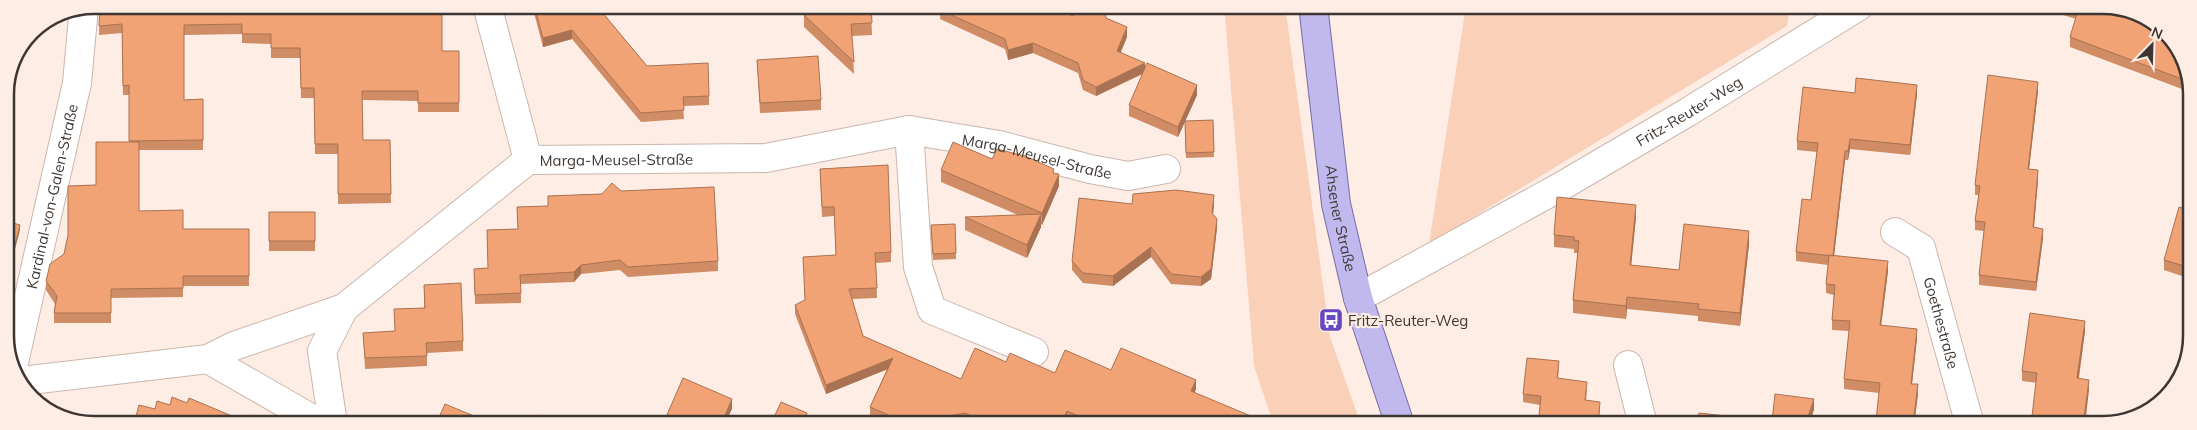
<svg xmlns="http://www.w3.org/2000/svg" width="2197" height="430" viewBox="0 0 2197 430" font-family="Mulish,sans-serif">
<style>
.green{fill:#fad0b9}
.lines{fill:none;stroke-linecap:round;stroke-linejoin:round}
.minor-casing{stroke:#cab7ad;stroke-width:30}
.major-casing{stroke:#786ca4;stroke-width:30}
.minor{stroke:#fff;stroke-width:28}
.major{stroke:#c1b8ed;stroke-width:28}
.wall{fill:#cf8c65}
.shaded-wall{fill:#a97252}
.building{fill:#f1a375;stroke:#a97252}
.labels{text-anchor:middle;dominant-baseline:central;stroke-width:4.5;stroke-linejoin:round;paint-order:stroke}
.street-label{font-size:15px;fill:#3e3632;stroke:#fdede5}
.poi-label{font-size:15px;fill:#3e3632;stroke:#fdede5;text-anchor:start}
.rim{fill:none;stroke:#3e3632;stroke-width:2.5}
</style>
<rect width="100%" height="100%" fill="#fdede5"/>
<path class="green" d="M1224 5H1285L1330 337 1361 425H1274L1254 366Z
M1466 6H1790L1787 26 1429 244Z"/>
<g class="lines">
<defs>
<g id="minor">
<path d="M487 5 528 160"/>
<path d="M909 130 918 267 932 310 1034 352"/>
<path id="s1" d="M1895 232 1921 248 1970 425"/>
<path id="s2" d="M1358 298 1560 187 1688 112 1859 6"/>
<path id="s3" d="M208 359 234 346 344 308 528 160 766 158 909 130 999 145 1090 169 1128 176 1166 169"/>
<path d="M1628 365 1643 425"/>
<path id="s4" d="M13 367 77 83 84 7"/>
<path d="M22 381 208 359 321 424"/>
<path d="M333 424 322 351 344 308"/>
</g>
<g id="major">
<path id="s5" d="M1313 5 1336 204 1358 298 1400 425"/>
</g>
</defs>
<use href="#minor" class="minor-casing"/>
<use href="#major" class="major-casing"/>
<use href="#minor" class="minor"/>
<use href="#major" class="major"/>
</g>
<path class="wall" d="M100 5 442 51H459V112H418V101L362 100 363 140H390L391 203 338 204V154H315L314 98H301L300 58H271V44L242 43V34L184 35V100L203 99V150H139V211L183 229H249V286H183V297L111 298V323H54V313L55 304 46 290V281L64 254 96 185 129 142V95H123L122 33 99 35Z
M532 5H596L647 66 709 96V105L683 106 684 119 641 122 572 39 543 47Z
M813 5H875L871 9 872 35 852 36 854 74 804 27V15Z
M940 5H1049L1073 16 1106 18 1127 37 1121 52 1145 68 1197 95 1178 137 1129 116V105L1143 74 1096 96 1083 90 1078 73 1033 53 1008 60 1005 49 940 19 941 8H940Z
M2047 6H2115L2190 77V92L2070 47V37L2076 19 2047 10Z
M757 60 821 100V110L760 113Z
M2038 91 2029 169 2038 180 2034 228 2043 238 2036 291 1979 285V275L1984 231 1975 230V221L1979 195H1975V185Z
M1855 93 1917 94 1910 155 1850 149 1848 160H1845L1834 256 1888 271 1881 325 1917 338 1912 384 1918 394 1914 425H1915H1876L1879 393 1844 389V379L1849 331 1832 330V320L1834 295 1826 293V284L1828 265 1796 261V252L1811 200 1817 152 1797 150V141Z
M1213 120 1214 157 1186 158 1185 121Z
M992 159 1054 173 1059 186 1042 225 1041 224V227L1027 258 965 230V217L1018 215 941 182V170Z
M820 169 891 252V262L876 263 877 298 852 299 863 336 961 379 1006 362 1055 373 1111 370 1196 389 1194 393 1265 425 1076 424 1067 420 1065 424H969L965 423 955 424H888L870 417V407L887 369 826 394 795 314V305L805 300 836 255 834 216 822 217Z
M621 191 718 261V271L628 277 620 270 581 274 574 282 521 284V303L475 304 474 269 488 268 487 230 518 229 517 207 548 206V196L602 194Z
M1132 204 1214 205 1213 214 1217 228 1211 279 1201 286 1171 284 1151 257 1113 286 1083 283 1072 270V261Z
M2191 211V279L2164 270V260Z
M269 212H315V251H269Z
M1636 217 1631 265 1679 270 1749 244 1740 326 1698 321V316L1627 309 1626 319 1573 313V300L1578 253H1574V249L1554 247V235Z
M955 224 956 259 933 260 931 231Z
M424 285 463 341V351L427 353V366L365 369 363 333 395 331 424 308Z
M2085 331 2079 378 2089 390 2022 381V371Z
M1559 369 1558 378 1587 390 1586 401 1600 410 1598 425H1546L1539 424 1540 405 1523 402V394Z"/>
<path class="shaded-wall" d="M1127 27V37L1117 60V51Z
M572 30V39L543 47V38Z
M1033 43V53L1008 60V50Z
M1145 63V72L1096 96V87Z
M2038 82V91L2028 178V169Z
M1197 85V95L1178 137V127Z
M1917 85V94L1910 155V145Z
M1850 139V149L1848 160V151Z
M1845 151V160L1833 265V256Z
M2038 170V180L2033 237V227Z
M1059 174V186L1042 225V213Z
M1214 195V205L1212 223V213Z
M1636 205V217L1630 277V265Z
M1041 214V227L1027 258V245Z
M1217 219V228L1211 279 1201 286V277Z
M20 225V230L7 280V275Z
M2043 229V238L2036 291V282Z
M1749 231V244L1740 326V313Z
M1151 247V257L1113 286V276Z
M1888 261V271L1880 334V325Z
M581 265V274L574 282V272Z
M1627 297V309L1626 319V306Z
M2085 321V331L2077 388V378Z
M1917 329V338L1911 393V384Z
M893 358V367L826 394V385Z
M1196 380V389L1191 401V391Z
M2089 380V390L2085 425H2083Z
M1918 384V394L1914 425H1913Z
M732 399V409L725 424H721Z
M1814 399V410L1809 425H1805Z
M1067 411V420L1065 424H1061Z
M807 413V419L804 424H802Z"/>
<path class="building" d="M100 5H442V51H459V103H418V91H362L363 140H390L391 194H338V144H315L314 88H301L300 48H271V34H242V24L184 25V100L203 99V140L129 141V85L123 86 122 24 99 26Z
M534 5H596L647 66 708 63 709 96 683 97 684 110 641 113 572 30 543 38Z
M813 5H871L872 23 851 24 854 62 804 15Z
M942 5H1049L1073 16 1077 6 1089 11 1096 5H1103L1106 18 1127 27 1117 51 1145 63 1096 87 1083 80 1078 63 1033 43 1008 50 1005 39 940 10Z
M2066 6H2115L2166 31 2190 77V82L2070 37 2078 10Z
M818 56 821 100 760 103 757 60Z
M1147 63 1197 85 1178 127 1129 105Z
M1988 75 2038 82 2028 169 2038 170 2033 227 2043 229 2036 282 1979 275 1985 222 1975 221 1980 186 1975 185Z
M1856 78 1917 85 1910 145 1850 139 1848 151H1845L1833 256 1796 252 1802 199 1811 200 1818 143 1797 141 1803 87 1855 93Z
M1213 120 1214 152 1186 153 1185 121Z
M96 142H139V211L183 210V229H249V276H183V288L111 289V313H54L57 296 46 281 50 264 64 254 68 235V186L96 185Z
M953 142 992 159 997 149 1025 156 1054 169 1053 173 1059 174 1042 213 941 170Z
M888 165 891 252 875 253 877 288 849 289 863 336 961 379 975 348 1006 362 1010 353 1055 373 1065 350 1111 370 1121 348 1196 380 1191 391 1265 422 1264 425H1098L1067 411 1061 424H989L965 413 927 420 925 424H909L870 407 893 358 826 385 795 305 805 300 803 257 836 255 834 207H822L820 169Z
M612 183 621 191 714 187 718 261 628 267 620 260 581 265 574 272 520 275 521 293 475 295 474 269 488 268 487 230 518 229 517 207 548 206V196L602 194Z
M1176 190 1214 195 1212 213 1217 219 1211 269 1201 277 1171 274 1151 247 1113 276 1083 273 1072 261 1079 198 1132 204 1133 194Z
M1557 197 1636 205 1630 265 1679 270 1684 224 1749 231 1740 313 1698 309 1699 304 1627 297 1626 306 1573 300 1579 241 1574 240V237L1554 235Z
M2179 207 2191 211V268L2164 260Z
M269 212H315V241H269Z
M1041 214 1027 245 965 217Z
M6 221 20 225 7 275Z
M955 224 956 253 933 254 931 225Z
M1829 255 1888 261 1880 325 1917 329 1911 384H1918L1913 424 1915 425H1906V424L1876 420 1880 383 1844 379 1850 321 1832 320 1835 285 1826 284Z
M461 283 463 341 426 343 427 356 365 358 363 333 395 331 394 309 425 308 424 285Z
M2030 313 2085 321 2077 378 2089 380 2083 425H2031L2037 373 2022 371Z
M1527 358 1559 361 1557 378 1587 382 1585 400 1600 402 1598 425H1549L1550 417 1539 416 1541 396 1523 394Z
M683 378 732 399 721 424H663Z
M1775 394 1814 399 1805 425H1697L1699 413 1772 421Z
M172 397 187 403 189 398 251 424 254 415 275 424H134L139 405 155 409 157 401 170 405Z
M781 402 807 413 802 424H771Z
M445 404 493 424H436Z
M75 414 116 424H82L73 420Z
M538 415 557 424H534Z
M516 419 529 424H513Z"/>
<defs>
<symbol id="bus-square" viewBox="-11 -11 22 22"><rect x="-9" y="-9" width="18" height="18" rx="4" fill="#6848c1" stroke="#fdede5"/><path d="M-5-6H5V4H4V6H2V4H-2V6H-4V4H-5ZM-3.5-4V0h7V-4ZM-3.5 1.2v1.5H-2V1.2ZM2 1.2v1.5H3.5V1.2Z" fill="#fff"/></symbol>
</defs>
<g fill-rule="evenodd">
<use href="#bus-square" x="1317" y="306" width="28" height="28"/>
</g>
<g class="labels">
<g class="street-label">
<text stroke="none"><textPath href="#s2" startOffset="380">Fritz-Reuter-Weg</textPath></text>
<text stroke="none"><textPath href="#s3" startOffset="896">Marga-Meusel-Straße</textPath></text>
<text stroke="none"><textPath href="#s3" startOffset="470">Marga-Meusel-Straße</textPath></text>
<text stroke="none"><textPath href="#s4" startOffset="175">Kardinal-von-Galen-Straße</textPath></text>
<text stroke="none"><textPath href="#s5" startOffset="215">Ahsener Straße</textPath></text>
<text stroke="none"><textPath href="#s1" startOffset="108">Goethestraße</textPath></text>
</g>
<g class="poi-label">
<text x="1348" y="320">Fritz-Reuter-Weg</text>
</g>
</g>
<path d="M0 0H2197V430H0ZM94 14H2103A80 80 0 0 1 2183 94V336A80 80 0 0 1 2103 416H94A80 80 0 0 1 14 336V94A80 80 0 0 1 94 14Z" fill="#fdede5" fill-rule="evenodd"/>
<path class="rim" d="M94 14H2103A80 80 0 0 1 2183 94V336A80 80 0 0 1 2103 416H94A80 80 0 0 1 14 336V94A80 80 0 0 1 94 14Z"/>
<g transform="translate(2152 45) rotate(23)" stroke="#fdede5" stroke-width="4" paint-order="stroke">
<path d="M0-4L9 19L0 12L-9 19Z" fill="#3e3632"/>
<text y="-8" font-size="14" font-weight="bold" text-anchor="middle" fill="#3e3632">N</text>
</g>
</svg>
